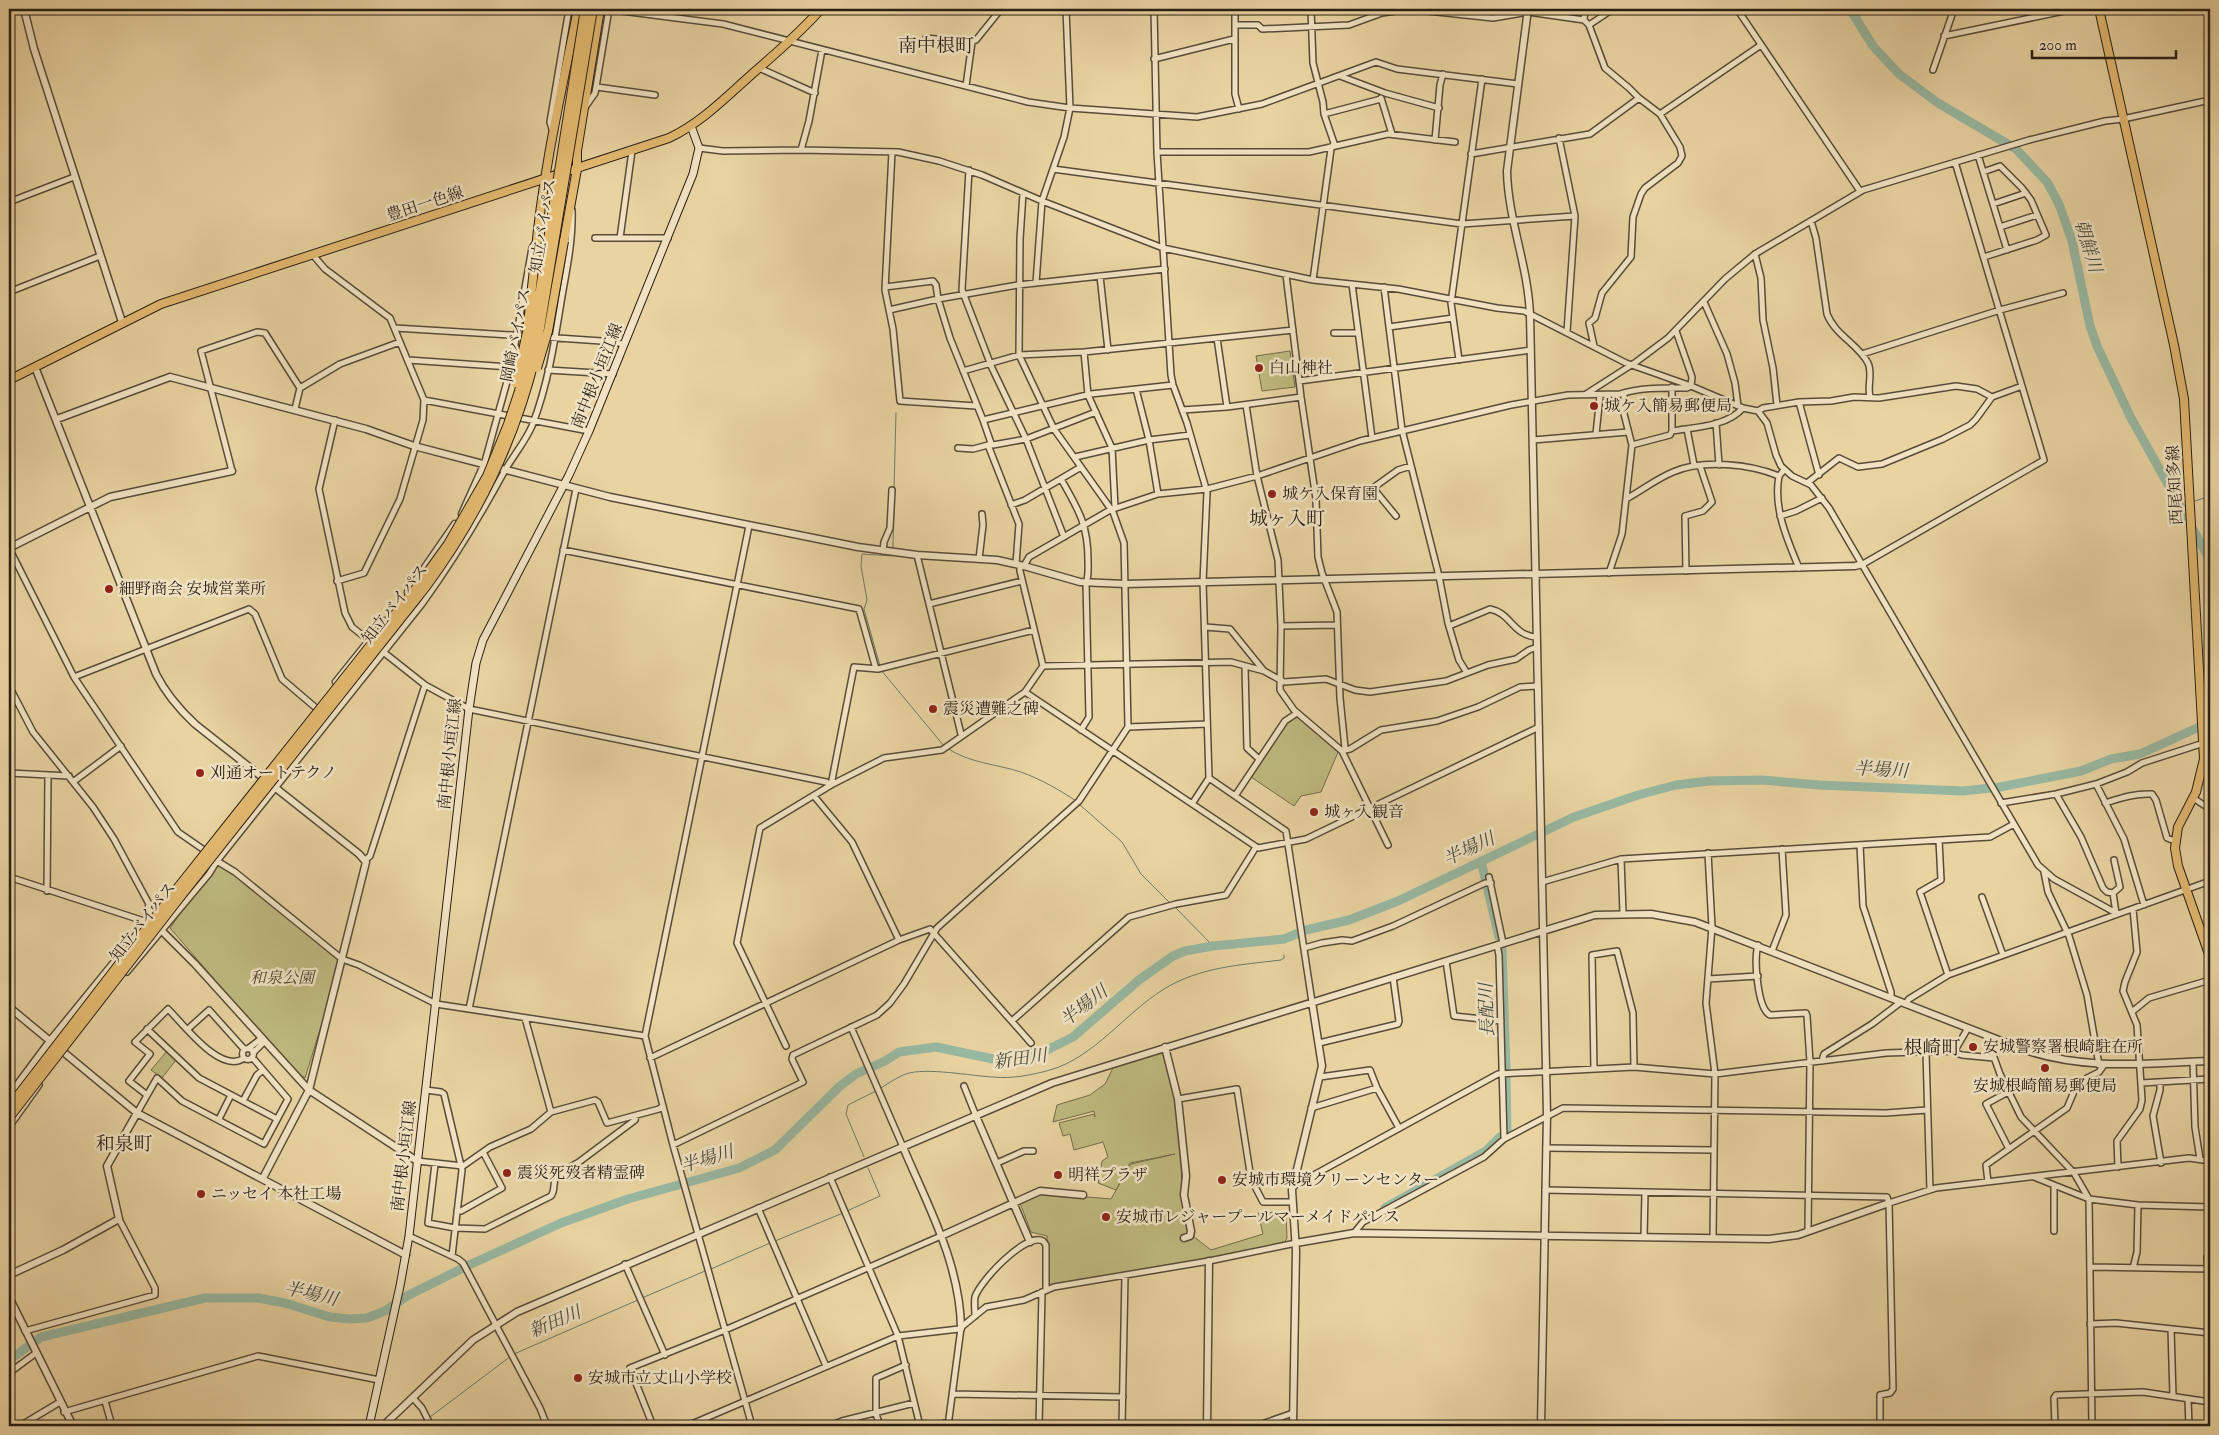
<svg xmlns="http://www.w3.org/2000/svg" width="2219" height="1435" viewBox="0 0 2219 1435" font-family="'IM FELL Double Pica','Noto Serif JP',serif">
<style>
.green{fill:#beba7f;stroke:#736c4a}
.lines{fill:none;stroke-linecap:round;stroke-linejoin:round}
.stream{stroke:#6b7b6a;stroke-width:1}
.river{stroke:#98b8a2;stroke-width:9}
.minor-casing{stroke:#584c39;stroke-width:8}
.tertiary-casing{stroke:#584c39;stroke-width:9}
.secondary-casing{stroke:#281f16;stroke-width:9}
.primary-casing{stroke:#281f16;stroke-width:10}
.trunk-casing{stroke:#281f16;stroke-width:10}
.minor{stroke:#f0e2c2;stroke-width:5}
.tertiary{stroke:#f0e2c2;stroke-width:6}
.secondary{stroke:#f0e2c2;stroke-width:7}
.primary{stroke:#e4ba70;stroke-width:8}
.trunk{stroke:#e4ba70;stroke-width:8}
.trunk-bridge-casing{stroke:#281f16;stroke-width:10;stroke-linecap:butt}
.trunk-bridge{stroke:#e4ba70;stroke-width:8}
.poi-dot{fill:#8f2418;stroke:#f0e2c2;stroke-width:2}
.labels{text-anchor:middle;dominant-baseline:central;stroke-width:5;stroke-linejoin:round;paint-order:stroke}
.street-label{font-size:16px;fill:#281f16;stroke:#f0e2c2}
.poi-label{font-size:16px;fill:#281f16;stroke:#f0e2c2;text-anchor:start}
.park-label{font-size:16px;font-style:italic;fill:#4e4630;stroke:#f0e2c2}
.water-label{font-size:18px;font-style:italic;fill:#4a4d40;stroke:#f0e2c2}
.quarter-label{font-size:19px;fill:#281f16;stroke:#f0e2c2}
</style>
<rect width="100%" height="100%" fill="#e8d3a1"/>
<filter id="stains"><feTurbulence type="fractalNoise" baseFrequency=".004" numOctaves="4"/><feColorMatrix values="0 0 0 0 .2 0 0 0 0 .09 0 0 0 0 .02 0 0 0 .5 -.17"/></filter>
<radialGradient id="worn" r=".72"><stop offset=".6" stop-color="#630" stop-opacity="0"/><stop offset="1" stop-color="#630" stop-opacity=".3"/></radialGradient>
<path class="green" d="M1290 351 1295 387 1262 391 1256 356Z
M1297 716 1339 750 1321 792 1301 796 1294 806 1251 777 1288 720Z
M217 861 342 959 305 1078 292 1069 170 928Z
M167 1051 176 1060 162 1078 151 1070Z
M1161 1051 1164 1052 1174 1095 1181 1152 1182 1199 1189 1233 1211 1250 1263 1234 1258 1213 1286 1212 1287 1238 1284 1243 1204 1260 1049 1286 1048 1284 1047 1236 1031 1232 1020 1203 1042 1193 1111 1199 1131 1164 1175 1154 1130 1163 1116 1190 1098 1183 1102 1161 1108 1157 1103 1142 1074 1150 1070 1134 1063 1136 1059 1123 1094 1114 1095 1117 1094 1111 1053 1122 1057 1105 1090 1095 1105 1084 1114 1066Z"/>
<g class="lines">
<path class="stream" d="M894 490 896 413
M2192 502 2210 496
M2180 507 2186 505
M893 547 894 499
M880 666 864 609 867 600 861 566 862 554 892 556
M881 670 944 746
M947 748C969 763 996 764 1021 772 1040 779 1060 790 1076 801
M1079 804 1122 842 1141 874 1170 903
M1175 907 1213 946
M1284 943V939
M879 1089C888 1084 897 1077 906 1074 925 1067 972 1076 993 1077 1012 1079 1032 1075 1050 1070 1095 1057 1125 1013 1164 989 1200 967 1240 965 1281 960L1284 958V955
M864 1157 846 1114 848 1105 876 1091
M847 1211 880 1196 868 1168
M775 1241 843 1213
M711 1269 770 1243
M642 1298 705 1271
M514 1354 638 1300
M430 1417 511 1356"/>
<path class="river" d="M1850 9 1873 46 1899 74 1938 103 2016 149 2047 182 2059 204 2072 241 2090 326 2097 346 2131 418 2210 560
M1481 861 1499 937
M1502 949 1506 1070
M1506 1076 1507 1133
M1385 1208 1486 1151 1500 1137
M9 1360 41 1337 205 1298H258L285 1303 330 1317 350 1319 367 1318 385 1311 407 1296 467 1266 561 1223 628 1199 739 1168 775 1150 840 1086 856 1074 885 1061 899 1052 936 1047 998 1060 1047 1050 1073 1037 1139 980 1173 956 1185 951 1213 946 1284 939 1306 930 1349 920 1398 901 1574 817 1638 795 1676 785 1709 781 1762 780 1819 785 1963 791 2000 787 2081 771 2111 759 2140 754 2210 722"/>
<defs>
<path id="minor" d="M606 9 723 24 1028 102 1070 108 1197 117 1262 104 1376 62 1397 69 1518 84
M1154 9 1157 152 1171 375 1173 385 1187 423 1207 492 1203 582 1209 778 1192 804
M1235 9V94L1239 109
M1311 9 1313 63 1323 102 1324 114 1334 143 1331 149 1313 280
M1737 9 1860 191
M1001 10 1025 9
M1584 20 1585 9
M1235 25H1258L1262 29 1349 25 1382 13 1409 9 1493 18 1528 12 1584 20 1589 25 1605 68 1629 88 1639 98 1660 114 1680 147 1682 156 1678 163 1645 188 1641 194 1633 217 1631 257 1602 293 1595 318 1589 323 1594 346
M1589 25 1613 9
M1944 36 2074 9
M926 38 967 42 976 40 1001 9
M1154 59 1234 39
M759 68 815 93
M1933 70 1954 9
M1340 76 1385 93 1439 108
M966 86 972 42
M597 87 655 95
M1381 98 1392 134
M586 106 595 93 609 9
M1324 114 1381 99
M1660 114 1761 45
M553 133 550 122 569 9
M1559 138 1575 216 1567 332
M1435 140 1440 85 1443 74
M699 148 723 151 801 150 898 152 939 161 982 175 1042 201 1163 248 1313 280 1398 289 1497 308 1524 311 1626 363 1691 386 1743 408 1758 411 1767 423 1776 455 1781 466 1792 476 1811 485 1829 508 2038 865 2054 879 2116 913
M801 150 809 121 822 50
M892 152 885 290 893 329 900 401 976 406
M1157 152H1309L1388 134 1455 142
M1471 154 1590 134 1639 98
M1978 155 2007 250
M1053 169 1462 224 1575 216
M969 170 962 290 992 368 1026 439 1064 537
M1983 172 2000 166 2022 188 2031 200 2046 235 2037 240 1984 257
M9 202 74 177
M1993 204 2026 193
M1811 221 1816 238 1827 314C1835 335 1858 344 1868 363 1873 374 1867 386 1870 397
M2000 227 2037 215
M595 238H668
M620 238 632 151
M1755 254 1761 278 1763 320 1773 368 1777 405
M313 255 325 269 390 318 424 400 423 420 400 499 364 573 337 581
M1165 269 1018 285 938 299 950 338 983 420 1091 394 1173 385
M1286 275 1301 397 1316 499 1318 557 1322 573 1337 612 1340 698 1345 748 1342 751
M1100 276 1108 350
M1036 283 1042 201 1064 137 1070 108 1066 9
M1352 284 1372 438
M885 287 933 281 936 285 938 299 889 310
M1384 287 1402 430 1439 576 1448 623 1459 660 1467 673
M9 292 100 256
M1704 302 1727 354 1735 383 1738 406
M1389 327 1453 318
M395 328 527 336
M1334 333H1358
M543 337 616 342 624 345
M1217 338 1227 407
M1084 352 1088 395 1112 448 1115 508
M1862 354 2000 310 2063 293
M408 360 511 367
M1459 360 1451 303 1482 79
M548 370 613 374
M963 371 1019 355 1084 352 1293 330
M1299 381 1531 350
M300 388 340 364 400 342
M1136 389 1149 440 1158 494
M1586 394 1636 362 1668 338 1725 279 1755 254 1863 190 2029 140 2105 121 2123 119 2210 100
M424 400 589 431
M1799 402 1819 475
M1246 405 1257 476 1278 560 1281 626 1280 690 1294 710 1342 751 1388 845
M1182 410 1227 407 1301 397
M1758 411 1763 408 1799 402 1831 401 1854 397 1879 398 1956 386 1977 389 1992 397
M335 420 319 489 345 613 352 627 372 643
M983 420 991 443 988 445 1019 524 1016 564
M1716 423 1719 465
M1687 429 1694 465
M1672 431V387
M1596 434 1600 396
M1533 440 1628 432
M990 444 993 445 1026 439 1096 412
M1632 445 1670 435 1672 431C1695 427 1726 427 1743 408
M958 448 973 449 988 445
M1075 457 1149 440 1190 435
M484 465 511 367 532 248 536 242
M232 471 201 351 257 332 265 333 300 388 295 409
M1779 476C1773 508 1787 539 1799 568
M1061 479C1078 509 1088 524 1088 560 1088 568 1089 576 1086 583L1089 717 1081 730
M1807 483 1839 458 1858 467 1882 464 1943 439 1970 425 1976 419 1992 397 2022 386
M1626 499C1641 491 1656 479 1673 472 1703 459 1750 464 1779 476L1784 470
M1011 505 1025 500 1081 467
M1396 516 1373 488 1398 470 1411 466
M1780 516 1796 511 1822 498
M749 526 645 1036 673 1145 752 1426
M9 548 74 677 178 832 204 850
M563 550 859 609 876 669
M883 551 884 542 890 528 892 490
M917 555 961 734
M979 559 983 525 982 514
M1863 564 2044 460 1955 162
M1024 566 1029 557 1110 510 1158 494 1207 489 1257 476 1360 441 1511 405 1568 395 1620 394C1642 387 1664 388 1687 388L1691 386 1692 377 1676 331
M1686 571 1685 516 1703 511 1712 502 1700 466
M1609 573 1622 534 1632 445 1624 414V393
M929 604 1022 581
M1281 626 1336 625
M1449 626 1490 609C1511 613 1513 636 1537 637
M1205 627 1230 629 1264 671
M382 651 425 685 469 709 826 782 831 785
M1043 666 1231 662 1264 671 1284 682 1326 679 1355 690 1370 692 1446 681 1488 665 1516 659 1529 650 1537 647
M1245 667 1247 748 1259 759
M74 677 249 609 255 614 282 679 316 708
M9 686 33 732 93 807 114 839 149 904 148 909 154 913
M1025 692 1258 848 1306 839 1539 727
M1128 727 1207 724
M1345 750 1350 749 1381 730 1437 721 1478 707 1520 687 1538 686
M9 773 69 776
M1209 778 1286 831 1312 1002
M73 782 121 746
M2096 784 2124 839 2144 905
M831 785 854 667 878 669 1034 630
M2056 794 2081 837 2103 888 2107 892 2113 893 2116 913
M814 796 852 842 899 940
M1235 796 1285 721 1297 713
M2193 798 2210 809
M2001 803 2056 794 2096 784 2127 772 2142 763 2210 741
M2105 803C2121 798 2136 793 2152 794L2156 800 2167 838 2175 841
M1939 840 1941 880 1920 892 1948 975
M1860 845 1863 906 1891 992V997
M1708 853 1712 927 1706 1003 1715 1074 1713 1238
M1621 859 1623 913
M365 860 370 856 425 685
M217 861 235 872 342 959 359 965 436 1004 645 1036
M2044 872 2048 892 2069 936 2087 995 2099 1065
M9 877 147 922
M1489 877 1503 943
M1542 882 1621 859 1990 837 2014 824
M47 891 48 775
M2113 893 2120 887 2114 860
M1982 897 2003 955
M1497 945 1499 955 1504 1139
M1758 945C1754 959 1757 1008 1770 1015L1806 1013 1807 1016 1810 1062 1808 1231
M1304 948 1322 943 1342 940 1352 941 1393 926 1485 883H1491
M1772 951 1786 915 1782 849
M1446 961 1454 1016 1501 1021
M127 972 209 874 217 861 422 604C453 561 479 518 504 472 513 456 525 442 532 426 548 385 555 340 562 296 567 268 573 239 572 210
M1708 979 1758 976
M1906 1003 1909 999 1948 975 2210 881
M469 1009 576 489
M2133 1011 2149 998 2210 980
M525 1018 551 1112
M1013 1020 1129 917 1176 904 1226 895 1256 847
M851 1027 903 1147
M147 1029 199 1078 277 1119
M188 1029 209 1010 244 1049
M1986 1035 2000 1074 2021 1117 2074 1173 2089 1199 2092 1426
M1319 1043 1398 1024 1399 1021 1393 977
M786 1046 737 943 760 828 831 785 884 758 942 750 1025 692 1043 666 1020 571V565
M249 1048 262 1038
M242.5 1054a5.5 5.5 0 1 1 11 0a5.5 5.5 0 1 1-11 0Z
M1926 1052 1930 1190
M1954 1052 1968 1028
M253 1053 265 1041
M650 1058 899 940 930 929 1031 1043
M1822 1061 1824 1054 1872 1024 1901 1002
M2193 1062 2195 1127 2200 1159
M1594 1069 1592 955 1617 951 1633 1013 1634 1067
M1320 1077 1370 1070 1377 1088 1399 1128
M2160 1082V1090L2153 1116 2161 1163
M2141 1083 2210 1079
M964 1086 976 1116
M426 1090 441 1092 444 1094 462 1170 452 1256
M2008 1092 1986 1104 2009 1149
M147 1095 129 1081 150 1054 135 1042 168 1009C184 1025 221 1075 244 1058
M1178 1099 1237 1089 1251 1179 1263 1202H1292
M243 1101 257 1075 263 1070
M1311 1108 1377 1088
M137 1113 157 1078 182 1101 264 1144 288 1099 252 1057
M219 1119 231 1095
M9 1127 39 1085
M673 1145 803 1082 792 1059 793 1055 877 1015 890 1003 904 984 937 928 1079 801 1128 727 1124 543 1113 512 1054 429 1019 355 1020 239 1023 193
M1546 1148 1714 1150
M417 1161 463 1166 490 1147 531 1129 551 1112 595 1100 598 1102 607 1123 659 1109 663 1106
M2209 1161 2210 1174
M997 1163 1024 1151H1033
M435 1164 428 1223 455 1228 485 1229 551 1196C556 1190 552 1181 557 1175L579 1162 635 1120 636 1116
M2118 1167 2117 1141 2140 1109 2142 1100 2137 1025 2123 991 2125 982 2137 952 2133 909
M830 1177 898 1336 920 1426
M2034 1177 2089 1199 2138 1205 2210 1207
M1988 1182 1986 1165 2067 1108 2076 1087 2087 1078 2099 1072 2104 1065
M2054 1185V1231
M1292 1187 1498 1074 1634 1067 1715 1074 1886 1053 1950 1051 1962 1055 1994 1058
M1545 1190 1887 1197 1889 1203 1893 1389 1890 1393 1880 1395V1426
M1889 1203 1936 1188 2189 1158 2210 1161
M758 1208 826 1366
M457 1211H461L502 1188 483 1152
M1354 1233 1363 1222 1484 1157 1504 1139 1563 1108 1886 1113 1927 1110
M409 1236 458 1259 463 1263 540 1408 547 1426
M1644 1237 1645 1192
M625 1264 665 1355
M2091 1267 2210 1269
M2133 1268 2137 1252 2138 1205
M2208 1269 2207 1257 2210 1251
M975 1316C975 1310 974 1302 975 1297 980 1281 1026 1232 1043 1241L1046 1245V1290
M2090 1324 2116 1323 2210 1333
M2171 1329 2173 1396
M25 1331 155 1295V1288L119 1219
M9 1373 36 1353
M953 1394 1123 1397
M413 1398 422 1408 431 1426
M2188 1399 2189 1426
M105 1401 112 1426
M64 1412 258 1356 379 1380
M20 1426 60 1402
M653 1426 630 1368 725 1330 941 1236
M687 1426 898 1336 959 1329 986 1307 1024 1300 1054 1287 1209 1261 1296 1243
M830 1426 842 1421 914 1403
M880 1426 876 1414V1378L906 1365
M936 1426 948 1422
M948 1426 961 1328
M1039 1426 1042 1292
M1122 1426 1125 1275
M1256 1426 1293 1413
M2055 1426 2054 1398 2056 1395 2143 1392 2210 1402"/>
<path id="tertiary" d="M24 9 34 49 122 322
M1528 9 1507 171C1508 220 1528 265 1530 315L1547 1115 1541 1426
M35 367 156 674C166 694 179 709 195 724L359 854 366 862 309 1090 263 1178
M57 419 170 377 366 429 414 446 610 497 858 547 917 555 997 560 1024 566 1080 582 1125 584 1855 566 1863 564
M462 514 484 465
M9 548 110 497 232 471
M408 592 455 524
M336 682 385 621
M147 922 161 930 195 964 309 1090 417 1161
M9 1007 137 1113 406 1255
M1165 1047 1178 1099 1186 1176 1184 1195 1191 1231 1190 1236 1184 1238
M9 1096 50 1041 143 927
M976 1116 1030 1242
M903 1147C927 1204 960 1263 961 1328
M941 1236 1040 1191 1083 1195
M1296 1243 1354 1233 1769 1239 1798 1235 1889 1203
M9 1275 63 1250 119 1219 107 1166 137 1113
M9 1297 73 1426
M383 1426 473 1340 517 1312 1052 1083 1595 915 1651 914 1695 922 2022 1049C2086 1071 2143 1063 2210 1061
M1207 1426 1209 1261
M1293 1426 1296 1251 1292 1190 1322 1066 1312 1002"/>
<path id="secondary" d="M369 1426 400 1286 409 1236 469 709 476 663 483 640 569 475 589 431 693 174 699 148 691 126"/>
<path id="primary" d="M2099 9 2174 345 2184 399 2204 759 2196 792 2178 827 2175 848 2178 866 2210 957
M9 380 161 304 669 138C701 123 725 98 751 75 775 54 800 33 821 9"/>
<path id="trunk" d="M564 241 577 169V151L600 9
M535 260C542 175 561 93 578 9"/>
</defs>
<use href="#minor" class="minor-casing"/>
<use href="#tertiary" class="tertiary-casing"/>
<use href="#secondary" class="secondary-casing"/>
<use href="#primary" class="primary-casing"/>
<use href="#trunk" class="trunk-casing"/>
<use href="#minor" class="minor"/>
<use href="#tertiary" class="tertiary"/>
<use href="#secondary" class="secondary"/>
<use href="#primary" class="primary"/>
<use href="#trunk" class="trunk"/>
<defs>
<path id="trunk-bridge" d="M537 368 548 331 564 241
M516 383 527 332 535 260
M9 1107 179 886 419 584 448 544 487 476 508 424 519 391 534 327 585 9
M9 1118 185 891 425 588C477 518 514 443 535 358L593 9"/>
</defs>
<use href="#trunk-bridge" class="trunk-bridge-casing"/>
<use href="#trunk-bridge" class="trunk-bridge"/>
</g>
<g class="poi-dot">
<circle cx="1259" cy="368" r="5"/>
<circle cx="1594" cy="406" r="5"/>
<circle cx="1272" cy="494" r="5"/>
<circle cx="109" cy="589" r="5"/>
<circle cx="933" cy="709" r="5"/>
<circle cx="200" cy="773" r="5"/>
<circle cx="1314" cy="812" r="5"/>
<circle cx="1973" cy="1047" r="5"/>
<circle cx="2045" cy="1068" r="5"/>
<circle cx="507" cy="1173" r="5"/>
<circle cx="1058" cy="1175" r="5"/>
<circle cx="1222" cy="1180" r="5"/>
<circle cx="201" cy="1194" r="5"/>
<circle cx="1106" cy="1217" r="5"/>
<circle cx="578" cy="1378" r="5"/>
</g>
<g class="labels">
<g class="street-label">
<text transform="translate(425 204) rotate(-18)">豊田一色線</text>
<text transform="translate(543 226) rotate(-81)">知立バイパス</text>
<text transform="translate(516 335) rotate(-79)">岡崎バイパス</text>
<text transform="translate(597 376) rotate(-68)">南中根小垣江線</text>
<text transform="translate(2175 485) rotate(-93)">西尾知多線</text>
<text transform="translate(395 604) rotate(-52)">知立バイパス</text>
<text transform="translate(450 754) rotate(-84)">南中根小垣江線</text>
<text transform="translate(143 922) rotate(-52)">知立バイパス</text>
<text transform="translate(404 1156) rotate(-83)">南中根小垣江線</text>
</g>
<g class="poi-label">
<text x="1269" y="368">白山神社</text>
<text x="1604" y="406">城ケ入簡易郵便局</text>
<text x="1282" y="494">城ケ入保育園</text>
<text x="119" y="589">細野商会 安城営業所</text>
<text x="943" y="709">震災遭難之碑</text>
<text x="210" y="773">刈通オートテクノ</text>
<text x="1324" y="812">城ヶ入観音</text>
<text x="1983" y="1047">安城警察署根崎駐在所</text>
<text x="2045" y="1086" text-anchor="middle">安城根崎簡易郵便局</text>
<text x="517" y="1173">震災死歿者精霊碑</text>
<text x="1068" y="1175">明祥プラザ</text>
<text x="1232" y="1180">安城市環境クリーンセンター</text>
<text x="211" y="1194">ニッセイ 本社工場</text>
<text x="1116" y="1217">安城市レジャープールマーメイドパレス</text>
<text x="588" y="1378">安城市立丈山小学校</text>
</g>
<g class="park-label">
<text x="282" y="978">和泉公園</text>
</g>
<g class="water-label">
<text transform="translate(2088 246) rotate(73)">朝鮮川</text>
<text transform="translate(1881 770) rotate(3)">半場川</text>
<text transform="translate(1469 849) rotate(-25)">半場川</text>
<text transform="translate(1084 1006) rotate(-38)">半場川</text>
<text transform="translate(1487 1010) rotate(-92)">長配川</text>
<text transform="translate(1020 1059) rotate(-8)">新田川</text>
<text transform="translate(707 1159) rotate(-17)">半場川</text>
<text transform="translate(311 1294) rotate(13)">半場川</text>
<text transform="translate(555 1322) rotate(-23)">新田川</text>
</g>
<g class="quarter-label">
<text x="936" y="46">南中根町</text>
<text x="1287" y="519">城ヶ入町</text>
<text x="1932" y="1048">根崎町</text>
<text x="124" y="1144">和泉町</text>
</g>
</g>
<rect width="2219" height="1435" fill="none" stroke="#e8d3a1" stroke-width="30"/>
<rect x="10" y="10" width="2199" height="1415" fill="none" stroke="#281f16" stroke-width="2.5"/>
<rect x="15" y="15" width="2189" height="1405" fill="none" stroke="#281f16"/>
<path d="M2032 50v8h144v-8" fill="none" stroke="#281f16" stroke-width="2.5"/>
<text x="2039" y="50" font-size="15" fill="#281f16" stroke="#f0e2c2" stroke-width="4" paint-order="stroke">200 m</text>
<rect width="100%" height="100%" filter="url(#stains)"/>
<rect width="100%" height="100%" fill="url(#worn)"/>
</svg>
